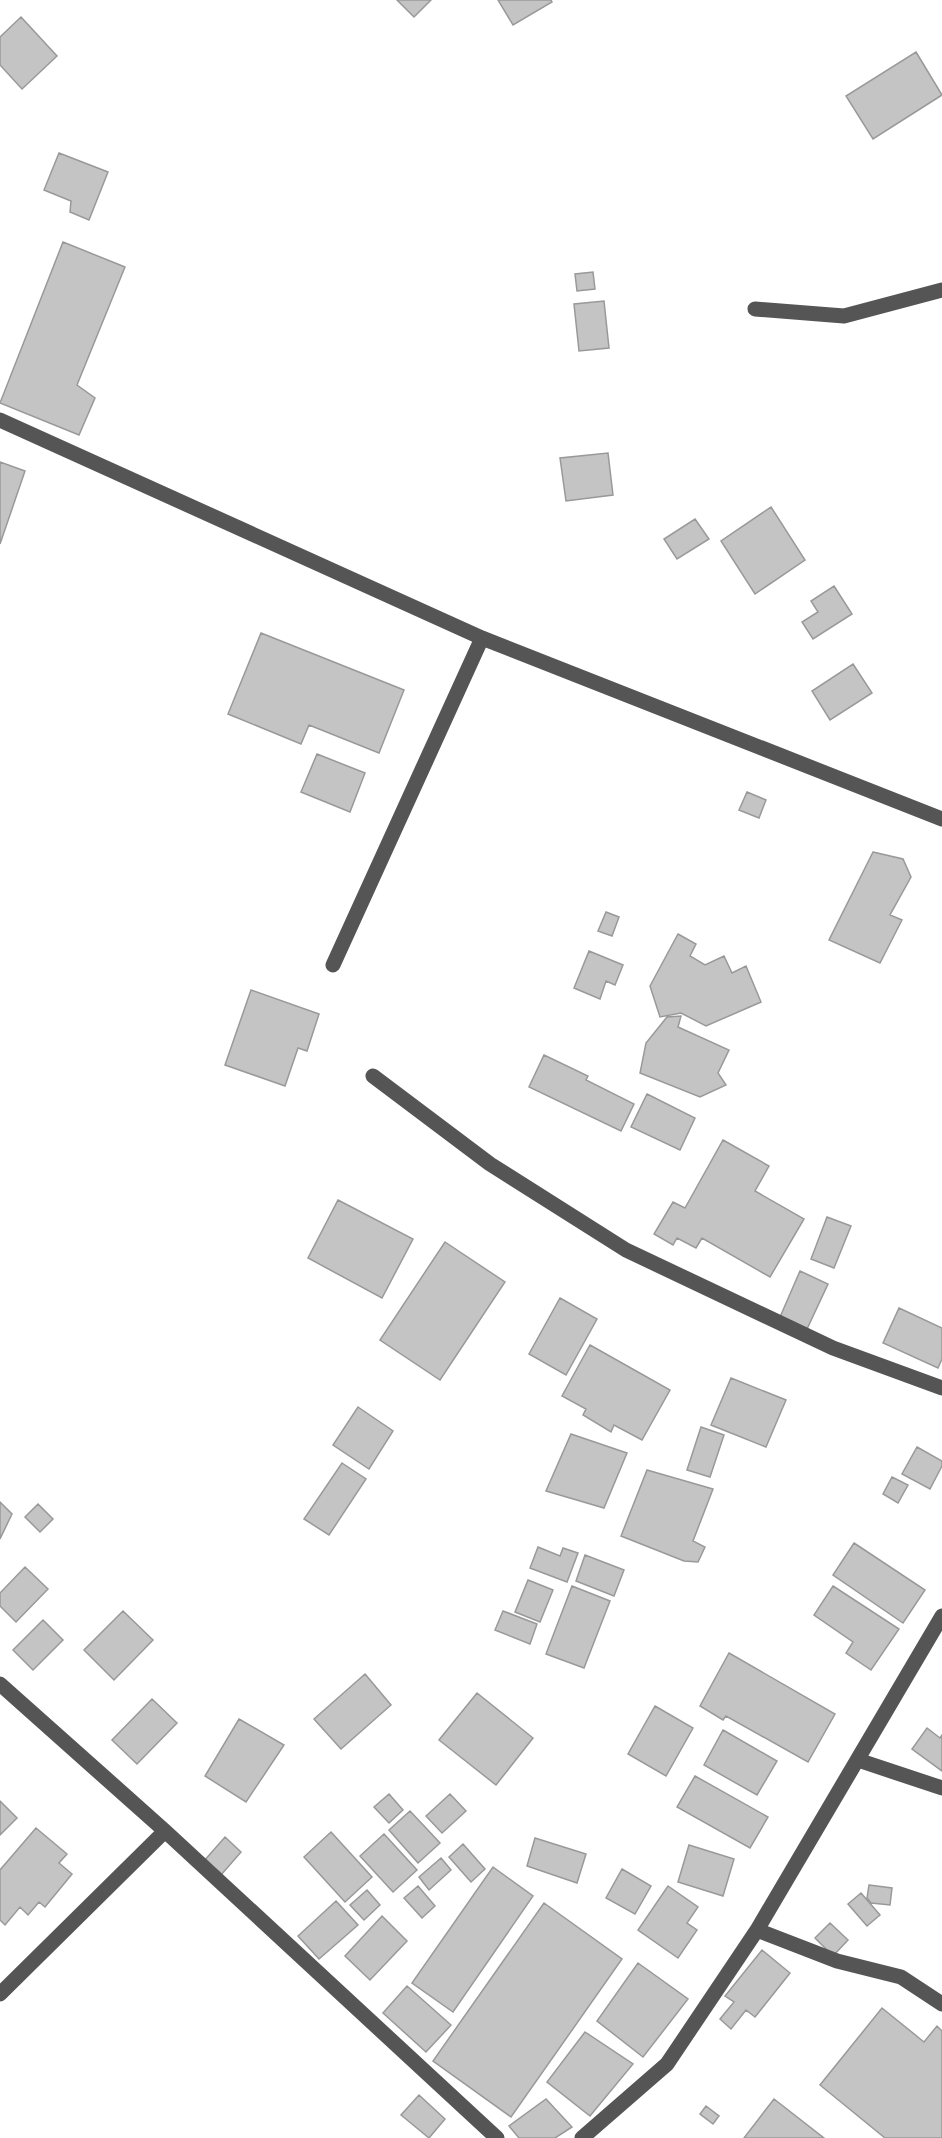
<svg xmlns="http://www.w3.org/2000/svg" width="942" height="2138" viewBox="0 0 942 2138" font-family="'Fira Sans Condensed',sans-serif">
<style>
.building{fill:#c4c4c4;stroke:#999;stroke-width:1.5}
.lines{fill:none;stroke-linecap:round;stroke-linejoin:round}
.minor{stroke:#555;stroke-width:15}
</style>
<rect width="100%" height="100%" fill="#fff"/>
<path class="building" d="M397 0H431L414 17Z
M498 0H551L552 2 513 25Z
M21 17 57 56 22 89 0 65V37Z
M916 52 942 95 873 139 846 96Z
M59 153 108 172 89 220 70 212 71 201 44 190Z
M63 242 125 267 77 385 95 398 79 435 0 403Z
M593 272 595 289 577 291 575 274Z
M604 301 609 348 579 351 574 304Z
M608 453 613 495 566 501 560 458Z
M0 462 25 471 0 544Z
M771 507 805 560 755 594 721 541Z
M695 519 709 539 677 559 664 539Z
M834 586 852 614 813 639 802 622 818 612 811 601Z
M261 633 404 690 379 753 309 725 301 744 228 714Z
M853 664 872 693 830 720 812 691Z
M317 754 365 773 350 812 301 792Z
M747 792 766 800 759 818 739 810Z
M873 852 903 859 911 877 890 915 902 920 880 963 829 940Z
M606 912 619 917 612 936 598 931Z
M678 934 696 944 690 956 705 965 724 956 732 973 746 966 761 1002 706 1026 681 1013 660 1017 650 986Z
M589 951 623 965 615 985 606 981 600 999 574 988Z
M251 990 319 1014 307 1051 298 1048 285 1086 225 1065Z
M681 1016 678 1027 729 1050 718 1073 726 1085 700 1097 640 1073 646 1043 667 1017Z
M544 1055 588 1076 586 1080 634 1104 621 1131 529 1087Z
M647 1094 695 1118 680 1150 631 1127Z
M723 1140 769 1166 755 1191 804 1219 770 1277 702 1238 696 1248 677 1238 673 1245 654 1234 673 1202 685 1208Z
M338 1200 413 1239 382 1298 308 1258Z
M827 1217 851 1226 834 1268 811 1259Z
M445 1242 505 1282 440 1380 380 1340Z
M800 1271 828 1284 807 1329 780 1317Z
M560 1298 597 1319 566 1375 529 1354Z
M899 1308 942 1328V1359L938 1368 883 1343Z
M590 1345 670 1390 642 1440 614 1425 611 1432 583 1415 586 1409 562 1396Z
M731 1378 786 1400 766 1447 711 1425Z
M358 1407 393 1431 369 1469 333 1445Z
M701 1427 724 1435 710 1477 687 1470Z
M571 1434 627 1453 604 1508 546 1491Z
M917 1447 942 1461V1466L930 1489 902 1474Z
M342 1463 366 1479 329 1535 304 1519Z
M647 1470 713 1489 693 1541 705 1547 698 1562 684 1561 621 1536Z
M892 1477 908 1485 898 1503 883 1494Z
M0 1502 12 1514 0 1539Z
M38 1504 53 1519 40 1532 25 1517Z
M854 1543 925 1590 903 1623 833 1575Z
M538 1547 560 1556 563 1548 578 1553 567 1582 530 1568Z
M585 1555 624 1570 614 1596 576 1581Z
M25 1567 48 1589 16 1622 0 1606V1593Z
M528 1580 553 1590 540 1622 515 1612Z
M572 1586 610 1601 584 1668 546 1654Z
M833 1586 899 1629 871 1670 846 1653 853 1642 814 1615Z
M123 1611 153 1640 114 1680 84 1650Z
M503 1611 537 1624 530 1644 495 1630Z
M43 1620 63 1640 33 1670 13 1650Z
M729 1653 835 1714 808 1762 726 1716 723 1720 700 1706Z
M365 1674 391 1705 341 1749 314 1719Z
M477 1693 533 1738 496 1785 439 1740Z
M152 1699 177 1723 137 1764 112 1740Z
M655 1706 693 1728 666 1776 628 1754Z
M239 1719 284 1745 246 1802 205 1776Z
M927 1728 940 1738 942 1735V1771L912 1749Z
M723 1730 777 1761 757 1795 704 1765Z
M695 1776 768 1817 750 1848 677 1807Z
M389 1794 403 1810 389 1823 374 1807Z
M450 1794 466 1811 442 1833 426 1816Z
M0 1801 17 1818 0 1835Z
M410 1811 440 1843 418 1863 389 1830Z
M36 1828 67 1854 59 1863 72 1874 45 1907 39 1902 28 1915 20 1907 5 1925 0 1920V1870Z
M331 1832 372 1877 345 1902 304 1857Z
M384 1834 417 1870 393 1892 360 1856Z
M225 1837 241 1852 221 1875 204 1861Z
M535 1838 586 1854 577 1883 527 1866Z
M463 1844 485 1869 471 1882 449 1857Z
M689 1845 734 1859 723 1896 678 1882Z
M441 1858 451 1870 429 1890 419 1877Z
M493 1867 533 1896 453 2012 412 1983Z
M622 1869 651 1886 635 1914 606 1898Z
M869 1885 892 1888 890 1905 871 1903 867 1898Z
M418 1886 435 1906 422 1918 404 1898Z
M668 1886 698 1907 687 1923 697 1930 678 1958 638 1930Z
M367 1890 380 1905 364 1920 350 1905Z
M861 1893 880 1915 867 1926 848 1904Z
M336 1901 358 1925 319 1959 298 1936Z
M544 1903 622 1959 511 2117 433 2061Z
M382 1916 407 1941 370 1980 345 1956Z
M830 1923 848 1940 833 1956 815 1938Z
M762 1950 790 1973 755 2017 746 2010 731 2029 720 2019 734 2002 725 1996Z
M638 1963 688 1999 643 2057 597 2021Z
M407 1986 451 2025 426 2052 383 2013Z
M882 2008 924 2042 937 2026 942 2031V2138H885L820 2085Z
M585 2032 633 2064 590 2116 547 2082Z
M419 2095 445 2119 429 2138 401 2115Z
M546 2099 572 2127 555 2138H519L509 2126Z
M774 2099 824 2138H744Z
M706 2106 719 2116 713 2124 700 2114Z"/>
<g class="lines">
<path class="minor" d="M755 309 844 316 942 290
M0 420 482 638 942 819
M333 965 482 638
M373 1076 490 1164 626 1250 833 1348 942 1388
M0 1684 165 1831 497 2138
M858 1760 942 1788
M757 1930 837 1961 901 1977 942 2004
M0 1994 165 1831
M582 2138 667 2064 757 1930 942 1616"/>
</g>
</svg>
